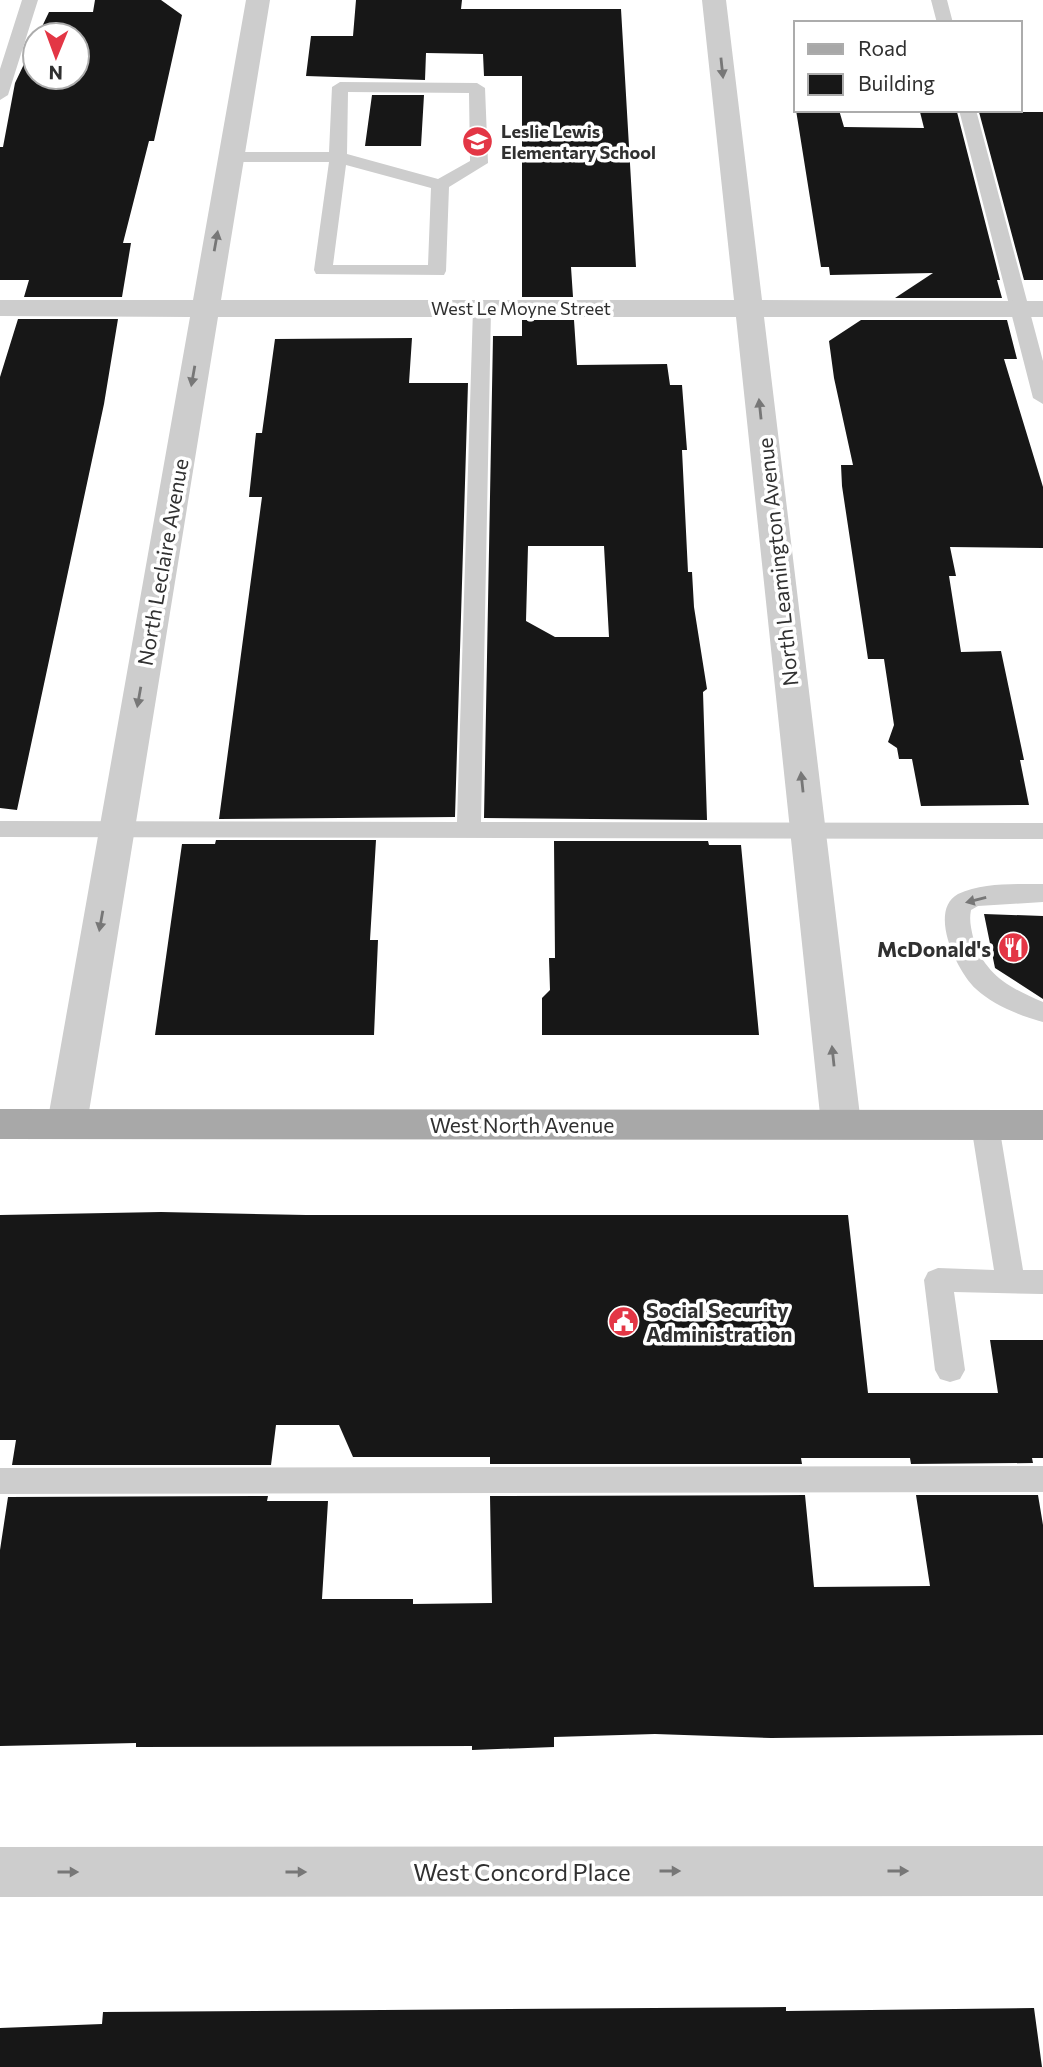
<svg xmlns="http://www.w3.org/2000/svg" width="1043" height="2067" viewBox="0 0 1043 2067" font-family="Commissioner,sans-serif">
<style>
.building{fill:#171717;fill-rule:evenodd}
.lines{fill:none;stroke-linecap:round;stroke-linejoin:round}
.service{fill:#cdcdcd;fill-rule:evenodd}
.minor{fill:#cdcdcd;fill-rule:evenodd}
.primary{fill:#a8a8a8;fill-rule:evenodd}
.oneway{fill:#777}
.labels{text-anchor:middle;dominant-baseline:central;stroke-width:7;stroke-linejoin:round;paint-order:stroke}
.far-poi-label{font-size:18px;font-weight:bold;fill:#303030;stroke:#fff;text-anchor:start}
.far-street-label{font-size:18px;fill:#303030;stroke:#fff}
.street-label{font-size:21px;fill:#303030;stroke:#fff}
.poi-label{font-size:21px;font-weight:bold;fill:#303030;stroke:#fff;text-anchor:end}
.near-street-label{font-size:24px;fill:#303030;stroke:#fff}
</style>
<rect width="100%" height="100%" fill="#fff"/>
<path class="building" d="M95 0H161L182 15 154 141H149L123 243H131L122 297H24L29 280H0V147H3L15 83 35 41V77H77V35H38L49 12H93Z
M356 0H462L461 9H621L636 267H571L573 297H522V76H484L483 54 426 53 425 80 306 76 311 36H353Z
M372 95H424L421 146H365Z
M796 110H839L844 127 924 128 920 112H957L1000 280H997L1002 298H895L933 273 830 275 829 267H821Z
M979 112H1043V280H1024Z
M18 319H118L104 404 17 810 0 808V377Z
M522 320H574L577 365 667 364 670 385H682L687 450H682L688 572H692L694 607 707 689 703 692 707 820 484 818 493 336H522ZM528 546H604L609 637H555L526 621Z
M861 320H1007L1017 359H1004L1043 487V548L950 547 956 576H949L961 652 1001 651 1024 760H1020L1029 805 921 806 912 759H899L897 748 888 742 894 725 884 659H868L842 486 841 465H853L834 378 829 341Z
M412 338 409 383H468L455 817 219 819 262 497H249L256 433H262L275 339Z
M216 840H376L370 940H378L374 1035H155L182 844H215Z
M554 841H708L709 845H741L759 1035H542V998L550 990 549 958H555Z
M984 914 1043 916V999L995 968Z
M161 1212 306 1215H848L868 1393H998L990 1340H1043V1458H1032L1033 1463 911 1464 910 1458H801L802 1464H490V1457H353L339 1425H276L271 1465H12L16 1440H0V1215Z
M805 1495 814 1587 930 1586 916 1495H1038L1043 1525V1735L771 1738 655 1734 554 1737V1747L472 1750V1746L136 1747V1743L0 1746V1550L8 1497 268 1496 267 1501H328L322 1599H413V1604L492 1603 490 1496Z
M786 2007V2011L1034 2008 1042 2067H0V2028L102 2024 103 2012Z"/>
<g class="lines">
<path class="service" d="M22 0H38L8 95 0 100V69Z
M931 0H947L953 23H937Z
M340 82 477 83 485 88 488 163 449 187 446 271 444 275 316 274 314 270 329 162H230L221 157 230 152H329L332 87ZM348 92 469 93 470 161 438 179 347 154ZM346 165 431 188 428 265H333Z
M959 110H976L1043 361V404L1033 398Z
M482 303 491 309 481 822 1043 823V839L0 837V821L457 822 473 309Z
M1043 884V902L978 906 971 910C969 920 971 928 973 937 984 975 1010 988 1043 1002V1022C1021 1016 993 1005 976 989 958 973 927 911 958 894 983 882 1016 884 1043 884Z
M985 1115 995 1118 999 1125 1023 1270H1043V1294L954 1292 965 1370 960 1379 950 1382 940 1379 935 1370 924 1280 928 1272 938 1268 994 1270 971 1125 975 1118Z
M1043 1466V1492L0 1494V1468Z"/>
<path class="minor" d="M246 0H270L221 300H734L702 0H726L762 300 1043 301V317H764L861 1124 855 1135 841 1139 827 1135 821 1124 736 317H218L87 1124 81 1135 67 1139 53 1135 47 1124 190 317 0 316V300H193Z
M1043 1846V1896L0 1897V1847Z"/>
<path class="primary" d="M0 1109 1043 1110V1140L0 1139Z"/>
</g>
<defs><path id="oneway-solid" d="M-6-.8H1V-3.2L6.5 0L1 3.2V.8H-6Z" transform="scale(1.75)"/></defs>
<g class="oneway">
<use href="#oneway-solid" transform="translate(722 68) rotate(84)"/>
<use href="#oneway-solid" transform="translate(216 241) rotate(-80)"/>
<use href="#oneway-solid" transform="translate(193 376) rotate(100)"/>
<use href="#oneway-solid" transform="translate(760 409) rotate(-96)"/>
<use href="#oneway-solid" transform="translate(139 697) rotate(100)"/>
<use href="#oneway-solid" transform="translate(802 782) rotate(-96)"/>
<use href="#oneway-solid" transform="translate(976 900) rotate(166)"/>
<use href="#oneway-solid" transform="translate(101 921) rotate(100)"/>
<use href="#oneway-solid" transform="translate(833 1056) rotate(-96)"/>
<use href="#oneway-solid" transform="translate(670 1871)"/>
<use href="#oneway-solid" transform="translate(898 1871)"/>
<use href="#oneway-solid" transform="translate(68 1872)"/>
<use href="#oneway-solid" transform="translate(296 1872)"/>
</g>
<defs>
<symbol id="school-disc" viewBox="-11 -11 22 22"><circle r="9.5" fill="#e33645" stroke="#fff"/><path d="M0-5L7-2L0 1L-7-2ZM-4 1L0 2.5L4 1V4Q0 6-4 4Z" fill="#fff"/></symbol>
<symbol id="restaurant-disc" viewBox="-11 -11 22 22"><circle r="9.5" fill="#e33645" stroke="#fff"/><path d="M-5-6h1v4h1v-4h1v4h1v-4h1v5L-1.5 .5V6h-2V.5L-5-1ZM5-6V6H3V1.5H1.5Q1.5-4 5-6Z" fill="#fff"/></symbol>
<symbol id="civic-disc" viewBox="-11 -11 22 22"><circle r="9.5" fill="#e33645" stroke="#fff"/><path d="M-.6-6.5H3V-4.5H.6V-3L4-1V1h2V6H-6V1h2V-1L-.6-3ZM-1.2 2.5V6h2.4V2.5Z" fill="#fff"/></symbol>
</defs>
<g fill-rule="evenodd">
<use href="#school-disc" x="460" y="124" width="35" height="35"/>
<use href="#restaurant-disc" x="996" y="930" width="35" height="35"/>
<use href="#civic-disc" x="606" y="1304" width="35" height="35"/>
</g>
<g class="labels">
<g class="far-poi-label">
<text x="501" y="131">Leslie Lewis<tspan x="501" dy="21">Elementary School</tspan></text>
</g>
<g class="far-street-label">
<text x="521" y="308">West Le Moyne Street</text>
</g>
<g class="street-label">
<text transform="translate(162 562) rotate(-80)">North Leclaire Avenue</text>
<text transform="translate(777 562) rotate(-96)">North Leamington Avenue</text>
<text x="522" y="1124">West North Avenue</text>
</g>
<g class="poi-label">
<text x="991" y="948">McDonald's</text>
<text x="646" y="1309" text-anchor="start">Social Security<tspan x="646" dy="24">Administration</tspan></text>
</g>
<g class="near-street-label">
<text x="522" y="1871">West Concord Place</text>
</g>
</g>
<rect x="794" y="21" width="228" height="91" fill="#ffffff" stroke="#acacac" stroke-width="2"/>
<rect x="808" y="44" width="35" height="10" fill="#a8a8a8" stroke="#acacac" stroke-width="2"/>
<text x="858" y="56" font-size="21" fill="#303030">Road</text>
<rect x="808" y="74" width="35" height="21" fill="#171717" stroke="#acacac" stroke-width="2"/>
<text x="858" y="91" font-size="21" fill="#303030">Building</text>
<g transform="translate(56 56) rotate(181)"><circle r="33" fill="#ffffff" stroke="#acacac" stroke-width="2"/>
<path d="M0-5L12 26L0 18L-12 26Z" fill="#e33645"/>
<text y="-10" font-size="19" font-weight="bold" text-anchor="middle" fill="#303030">N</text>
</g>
</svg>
